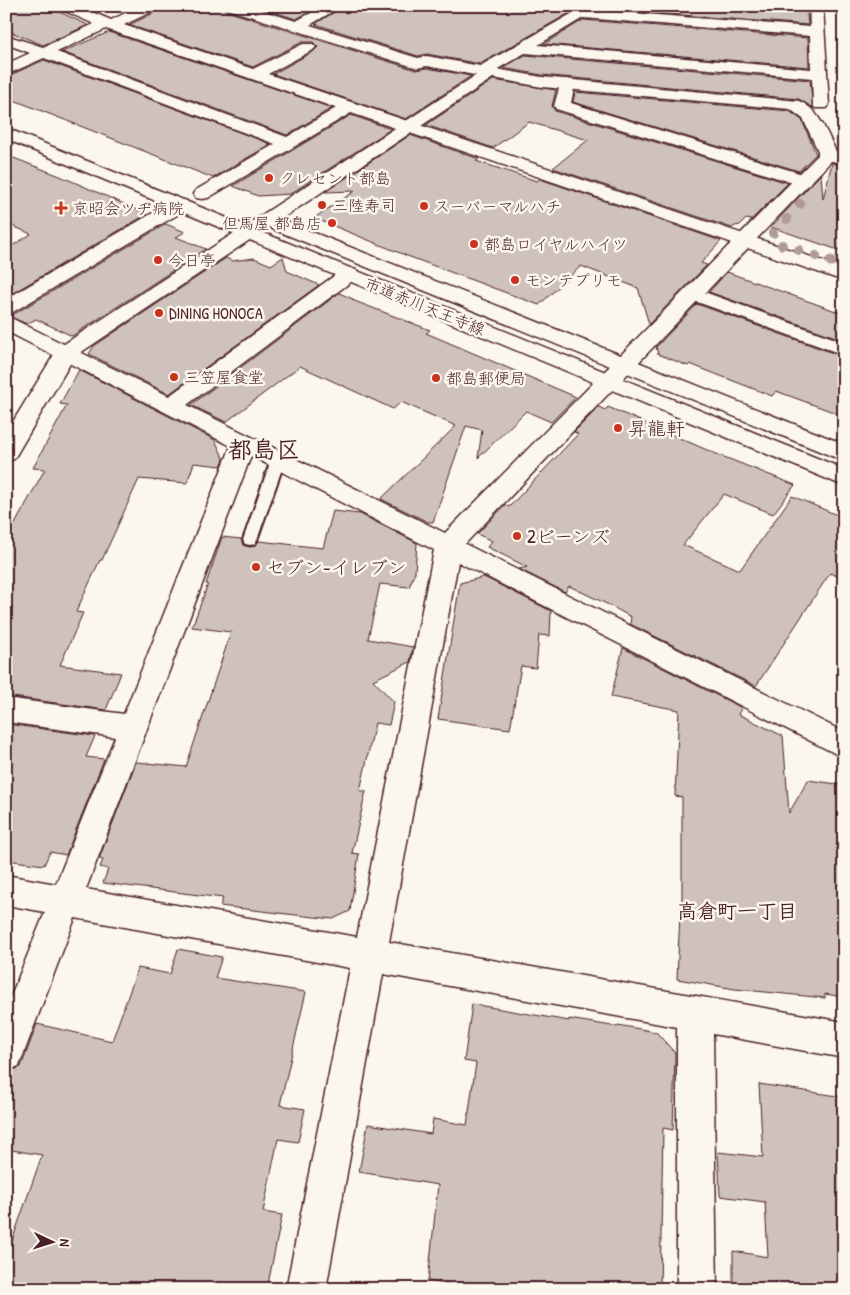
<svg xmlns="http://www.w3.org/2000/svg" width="850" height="1295" viewBox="0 0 850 1295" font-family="'Patrick Hand','Klee One',sans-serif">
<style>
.building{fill:#cfc2bc;stroke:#4a1f2b}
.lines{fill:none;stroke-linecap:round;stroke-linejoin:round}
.service-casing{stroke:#4a1f2b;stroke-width:4}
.minor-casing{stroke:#4a1f2b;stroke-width:3}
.tertiary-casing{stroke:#4a1f2b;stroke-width:3}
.primary-casing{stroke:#4a1f2b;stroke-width:3}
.service{fill:#fbf7ec;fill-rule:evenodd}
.minor{fill:#fbf7ec;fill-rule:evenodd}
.tertiary{fill:#fbf7ec;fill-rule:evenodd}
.primary{fill:#fbf7ec;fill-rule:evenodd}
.tree{fill:#af9a98}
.poi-dot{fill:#c8321e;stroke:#fbf7ec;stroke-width:2}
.labels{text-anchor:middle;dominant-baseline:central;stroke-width:5;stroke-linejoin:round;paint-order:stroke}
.far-poi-label{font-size:16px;fill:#4a1f2b;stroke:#fbf7ec;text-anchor:start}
.far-street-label{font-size:16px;fill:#4a1f2b;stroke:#fbf7ec}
.poi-label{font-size:19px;fill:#4a1f2b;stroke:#fbf7ec;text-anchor:start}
.neighbourhood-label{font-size:20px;font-weight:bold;fill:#4a1f2b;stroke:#fbf7ec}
.district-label{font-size:24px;font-weight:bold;fill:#4a1f2b;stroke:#fbf7ec}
</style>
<rect width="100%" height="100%" fill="#fbf7ec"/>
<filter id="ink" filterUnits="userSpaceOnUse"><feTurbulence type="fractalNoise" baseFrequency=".02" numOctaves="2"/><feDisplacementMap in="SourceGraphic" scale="10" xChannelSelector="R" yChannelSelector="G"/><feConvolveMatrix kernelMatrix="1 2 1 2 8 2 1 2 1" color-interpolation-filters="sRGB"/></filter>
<g filter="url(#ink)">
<path class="building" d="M6 6H46L88 25 43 45 6 30Z
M163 6H223L226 11 416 70 427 68 471 76 406 119 273 74 314 51 318 47 313 42H302L253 67 129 25 158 11Z
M255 6H320L296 19Z
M344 6H806L808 25 580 7 480 64 427 54 418 56 315 24Z
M583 20 808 38 809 67 544 44Z
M109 32 332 108 287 135 62 52Z
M525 55 810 80 813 108 799 99 542 75 503 68Z
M44 60 271 144 213 178 6 97V77Z
M493 80 556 90 552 106 555 111 788 183 751 220 746 219 740 225 735 226 732 228 553 168 588 140 529 122 493 148 426 125Z
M575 92 789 111 802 120 816 154 799 171 573 102Z
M351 115 391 129 290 194 258 196 233 186Z
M410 135 479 159 476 161 537 181 540 179 721 241 701 263 707 265 649 324 638 288 581 266 539 305 410 257 314 218 355 191 325 192Z
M6 155 60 176 147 214 6 297V250L31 234 6 223Z
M832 163 844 166V252L771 227 821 174 823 199Z
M166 224 185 232 176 237 206 249 72 336 36 319 27 324 8 316 14 314Z
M283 257 287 271 319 285 169 394 89 354 94 346 226 258 232 261 254 258 271 265Z
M727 272 844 314V340L709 292Z
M339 293 353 299 352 300 430 330 426 333 576 397 551 422 526 411 478 458 482 430 466 426 433 522H428L381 499 456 426 401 402 393 409 300 366 226 422 191 405Z
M697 304 844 357V416L776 391 772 396 690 364 688 366 658 354 656 347Z
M79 370 215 440 224 459 221 466 194 463 187 483 139 479 102 560H100L76 612 83 613 60 665 121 673 106 710 6 696V523L15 524 45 469 33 468 67 405 60 404Z
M599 407 605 410 608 407 714 453 795 485 773 514 724 494 683 545 740 570 792 496 844 518V579L830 573 756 686 630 624 631 617 609 605 569 586 565 592 519 569 527 567 487 547 492 541 477 534 505 505 509 507 578 434 574 432Z
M333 511 360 514 417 543 415 572 409 587 380 584 368 639 413 647 410 662 373 680 394 702 389 725 375 723 360 791H366L352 853 359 854 350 911 333 919 287 914 220 906 223 898 103 883 108 869 100 867 103 860 99 859 136 762 186 767 231 632 192 627 208 584H206L222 537 241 539 243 545 250 547 255 546 259 541 323 548Z
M484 577 551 611 550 636 539 635 536 668 521 666 510 729 438 719 460 583Z
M623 648 742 708 738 714 783 736 789 813 808 780 844 785V997L825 994V998L735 989 677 979 680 913H682V797L675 796 679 710 611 697Z
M6 724 95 736 86 757 104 759 66 855 50 852 44 865 6 860Z
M178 949 222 957 215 978 306 992 280 1105 305 1109 298 1142 278 1139 263 1212 282 1215 267 1289H6V1258L42 1155 6 1149V1073L21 1067 37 1024 112 1041 138 968 170 974Z
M472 1004 569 1021V1019L618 1027V1025L656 1032 675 1053 673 1130 663 1128 660 1289H549L521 1284 520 1289H474L428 1281 438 1185 359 1172 368 1124 431 1134 433 1119 467 1125 476 1063 464 1061Z
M759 1084 844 1097V1289H733V1251L768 1257 765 1202 720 1196 718 1152 763 1157Z"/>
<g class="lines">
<defs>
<path id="service" d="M278 455 283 457 285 460 257 540 255 544 250 545 245 544 243 540 271 460 273 457Z"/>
<path id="minor" d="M58 6H78L111 20 140 6H159L157 9 124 25 253 69 303 44H313L316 47 313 50 268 74 844 268V281L351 113 208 198 202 199 196 198 193 194 196 190 275 144 44 58 6 75V64L30 53 6 44V35L43 47 94 24 60 9ZM106 29 336 108 287 137 57 52Z
M225 6H248L296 21 324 6H342L310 25 418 58 427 56 480 66 580 9 810 27 809 6H823L829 105 827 108H815L813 105 812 78 525 53 496 70 498 73 496 76 490 78 427 66 417 68 227 9ZM583 18 810 36 811 69 538 45Z
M567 79 573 81 575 84 571 103 809 176 812 180 809 184 803 185 797 184 556 109 554 106 561 81Z
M827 149 844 153V164L821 158 818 154 821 150Z
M180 199 187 201 189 205 187 209 13 312 6 314V299L173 201Z
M349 268 356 270 359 274 356 278 187 405 445 533 600 376 608 374 616 376 619 381 616 386 465 544 844 732V758L458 562 389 942 844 1022V1058L713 1034 717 1289H677V1027L383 974 326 1289H286L350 968 75 918 19 1066 6 1071V1008L45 912 6 905V875L56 884 115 737 6 722V698L124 714 231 446 6 331V317L13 319 169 396 342 270ZM251 456 434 550 357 937 86 889Z
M693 288 844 342V355L686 298 683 294 686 290Z"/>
<path id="tertiary" d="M490 68 542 77 799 101C819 109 826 132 836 151V156L616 386 608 388 600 386 597 381 600 376 818 155V151L803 119 790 109 542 87 493 78 74 357 14 459 6 461V433L58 348 484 70Z"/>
<path id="primary" d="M6 128 844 469V486L6 139Z
M277 218 844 444V461L270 228 268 224 270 220Z"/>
</defs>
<use href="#service" class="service-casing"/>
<use href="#minor" class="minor-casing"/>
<use href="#tertiary" class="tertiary-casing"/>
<use href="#primary" class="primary-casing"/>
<use href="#service" class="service"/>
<use href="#minor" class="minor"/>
<use href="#tertiary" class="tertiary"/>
<use href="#primary" class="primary"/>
</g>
<g class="tree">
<circle cx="800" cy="204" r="5"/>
<circle cx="787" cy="219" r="5"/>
<circle cx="773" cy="233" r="5"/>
<circle cx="782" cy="245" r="5"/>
<circle cx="799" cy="250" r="5"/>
<circle cx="816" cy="256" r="5"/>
<circle cx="831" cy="261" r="5.5"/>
</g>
</g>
<g class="poi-dot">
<circle cx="269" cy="178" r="5"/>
<circle cx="322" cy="205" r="5"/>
<circle cx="424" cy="206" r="5"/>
<path d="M58.5 200.5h5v5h5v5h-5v5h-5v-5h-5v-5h5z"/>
<circle cx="332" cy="223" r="5"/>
<circle cx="474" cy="244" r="5"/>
<circle cx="158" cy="260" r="5"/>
<circle cx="515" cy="280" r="5"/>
<circle cx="159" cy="313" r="5"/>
<circle cx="174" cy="377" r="5"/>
<circle cx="436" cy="378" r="5"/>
<circle cx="618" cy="428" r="5"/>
<circle cx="517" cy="536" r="5"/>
<circle cx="256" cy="567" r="5"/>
</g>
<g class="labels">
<g class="far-poi-label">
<text x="279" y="178">クレセント都島</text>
<text x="332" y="205">三陸寿司</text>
<text x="434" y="206">スーパーマルハチ</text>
<text x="72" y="208">京昭会ツヂ病院</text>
<text x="322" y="223" text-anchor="end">但馬屋 都島店</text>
<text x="484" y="244">都島ロイヤルハイツ</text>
<text x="168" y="260">今日亭</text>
<text x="525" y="280">モンテプリモ</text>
<text x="169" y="313">DINING HONOCA</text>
<text x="184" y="377">三笠屋食堂</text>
<text x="446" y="378">都島郵便局</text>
</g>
<g class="far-street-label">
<text transform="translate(425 306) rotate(22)">市道赤川天王寺線</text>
</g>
<g class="poi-label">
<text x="628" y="428">昇龍軒</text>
<text x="527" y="536">2ビーンズ</text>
<text x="266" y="567">セブン-イレブン</text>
</g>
<g class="neighbourhood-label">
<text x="737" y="910">高倉町一丁目</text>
</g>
<g class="district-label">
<text x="264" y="449">都島区</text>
</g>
</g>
<rect width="850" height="1295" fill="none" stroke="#fbf7ec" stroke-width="25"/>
<rect x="12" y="12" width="825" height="1270" fill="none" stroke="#4a1f2b" stroke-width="2" filter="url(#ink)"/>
<g transform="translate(52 1242) rotate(94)" stroke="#fbf7ec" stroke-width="4" paint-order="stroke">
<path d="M0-4L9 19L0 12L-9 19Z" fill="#4a1f2b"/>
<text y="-8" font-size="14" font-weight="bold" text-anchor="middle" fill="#4a1f2b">N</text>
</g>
</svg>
